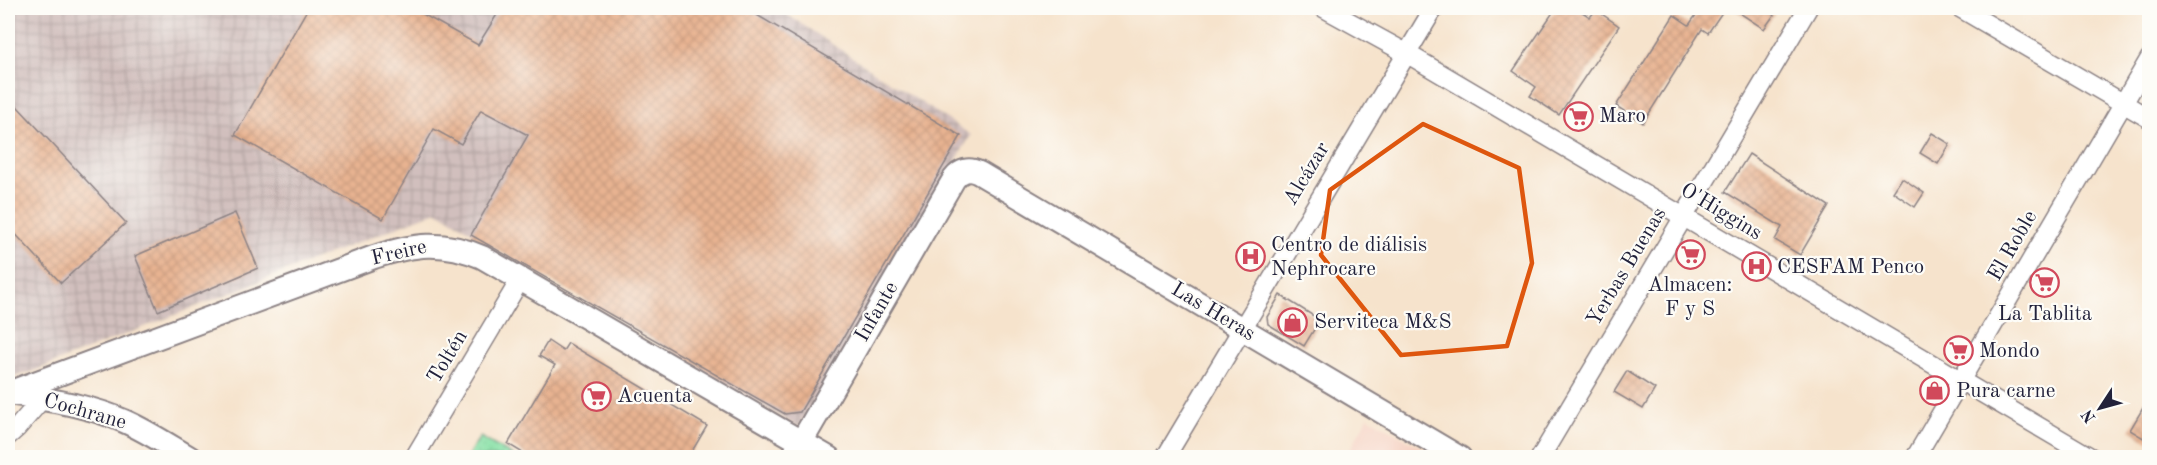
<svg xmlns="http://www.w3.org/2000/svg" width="2157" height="465" viewBox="0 0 2157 465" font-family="'Old Standard TT',serif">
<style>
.built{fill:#f6d2c3}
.industrial{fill:url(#industrial-grid)}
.grass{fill:url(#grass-dots);stroke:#548170;stroke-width:1.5}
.building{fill:url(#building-cross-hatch)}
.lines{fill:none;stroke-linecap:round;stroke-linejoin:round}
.minor-casing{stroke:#8c8284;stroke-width:21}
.major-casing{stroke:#8c8284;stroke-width:26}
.minor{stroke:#fff;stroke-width:18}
.major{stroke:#fff;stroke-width:22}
.marked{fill:none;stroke:#de560e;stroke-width:4.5;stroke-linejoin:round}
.labels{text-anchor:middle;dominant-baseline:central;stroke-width:4.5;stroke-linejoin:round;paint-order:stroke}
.poi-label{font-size:21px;fill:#22223b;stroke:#fdfcf7;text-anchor:start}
.street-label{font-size:21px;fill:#22223b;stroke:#fdfcf7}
</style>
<defs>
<pattern id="industrial-grid" width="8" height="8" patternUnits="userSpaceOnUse" patternTransform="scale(1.5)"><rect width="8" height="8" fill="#d1bfbd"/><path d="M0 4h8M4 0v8" fill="none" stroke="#b3a4a3"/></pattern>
<pattern id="grass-dots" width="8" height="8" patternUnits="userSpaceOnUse" patternTransform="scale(1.5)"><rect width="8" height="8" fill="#86e0a5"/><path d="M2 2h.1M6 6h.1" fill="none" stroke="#73c08f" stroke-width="1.8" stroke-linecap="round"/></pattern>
<pattern id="building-cross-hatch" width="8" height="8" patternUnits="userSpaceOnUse" patternTransform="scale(1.5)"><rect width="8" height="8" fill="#e8b391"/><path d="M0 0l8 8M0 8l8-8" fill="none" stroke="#c79a7e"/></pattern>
</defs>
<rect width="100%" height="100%" fill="#fdfcf7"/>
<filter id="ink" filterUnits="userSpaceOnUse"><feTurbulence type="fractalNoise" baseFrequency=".0167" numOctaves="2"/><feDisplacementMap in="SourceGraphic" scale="12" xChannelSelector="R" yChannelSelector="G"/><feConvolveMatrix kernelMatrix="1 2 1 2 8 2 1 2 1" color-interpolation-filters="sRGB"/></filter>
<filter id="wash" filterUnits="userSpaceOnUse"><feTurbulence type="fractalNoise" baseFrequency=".008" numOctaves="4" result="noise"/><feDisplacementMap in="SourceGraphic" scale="24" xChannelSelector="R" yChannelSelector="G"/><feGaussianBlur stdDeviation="1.35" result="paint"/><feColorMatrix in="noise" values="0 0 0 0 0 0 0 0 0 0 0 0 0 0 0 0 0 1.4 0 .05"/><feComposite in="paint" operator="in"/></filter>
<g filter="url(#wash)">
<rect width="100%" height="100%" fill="#f6e3cc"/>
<path class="built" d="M1368 417 1438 457 1345 458Z"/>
<path class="industrial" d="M8 8H777L971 135 798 427 437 211 36 370 8 379Z"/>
<path class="grass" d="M480 437 515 457H467Z"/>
<g id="blocks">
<path class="building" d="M308 8H412L478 45 501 8H745L961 136 800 412 785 414 471 235 528 135 481 110 461 144 434 129 383 219 235 135Z
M1556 8H1576L1590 17 1596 10 1619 26 1559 115 1530 96 1536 87 1513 71Z
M1701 8H1725L1708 33 1702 29 1643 123 1616 106 1674 15 1689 25Z
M1732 8H1763L1774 15 1764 29Z
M17 106 126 223 61 283 8 226V153L13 148 8 142V115Z
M1932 133 1950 144 1938 164 1920 153Z
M1749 154 1829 206 1800 255 1775 240 1782 227 1725 192Z
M1902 178 1924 193 1915 207 1893 192Z
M235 213 258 268 158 311 135 256Z
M1280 295 1320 320 1304 346 1268 324 1267 317Z
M548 341 563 351 568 343 707 426 688 458H531L508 444 555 365 539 356Z
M1627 371 1655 389 1643 409 1614 392Z
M2150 396V442L2130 430Z"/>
</g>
</g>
<g filter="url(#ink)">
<use href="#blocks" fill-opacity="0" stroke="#8c8284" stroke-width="1.5"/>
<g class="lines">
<defs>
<path id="minor" d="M1324 8 1406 53 2092 458
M1960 8 2150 119
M8 436 17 428 42 399
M414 458 520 280
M1165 458 1434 8
M1540 458 1808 8
M1915 458 2150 58"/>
<path id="major" d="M8 393 374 257C414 244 442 240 482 257L829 458
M10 393C48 400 88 405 124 421 147 431 168 445 190 458
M792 458 954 179C961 170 969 168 979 173L1460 458"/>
</defs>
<use href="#minor" class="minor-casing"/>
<use href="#major" class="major-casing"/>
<use href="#minor" class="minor"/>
<use href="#major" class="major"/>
</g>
</g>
<path class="marked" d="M1423 124 1519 168 1532 263 1507 346 1401 355 1321 255 1330 190Z"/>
<defs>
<symbol id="supermarket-ring" viewBox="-11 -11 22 22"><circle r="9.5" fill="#fdfcf7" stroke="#d1495b" stroke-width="1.5"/><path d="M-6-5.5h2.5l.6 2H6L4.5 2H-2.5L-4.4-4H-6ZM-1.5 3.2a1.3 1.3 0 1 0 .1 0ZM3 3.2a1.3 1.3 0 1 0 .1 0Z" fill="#d1495b"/></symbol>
<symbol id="hospital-ring" viewBox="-11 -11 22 22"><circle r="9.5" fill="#fdfcf7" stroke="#d1495b" stroke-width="1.5"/><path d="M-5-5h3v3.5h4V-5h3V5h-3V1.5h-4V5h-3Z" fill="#d1495b"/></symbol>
<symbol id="shop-ring" viewBox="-11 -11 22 22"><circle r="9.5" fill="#fdfcf7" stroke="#d1495b" stroke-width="1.5"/><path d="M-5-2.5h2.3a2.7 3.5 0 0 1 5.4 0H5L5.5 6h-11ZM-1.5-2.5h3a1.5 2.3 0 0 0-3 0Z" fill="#d1495b"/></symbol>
</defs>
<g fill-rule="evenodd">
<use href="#supermarket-ring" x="1562" y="100" width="33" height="33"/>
<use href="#supermarket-ring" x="1674" y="238" width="33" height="33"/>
<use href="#hospital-ring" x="1234" y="240" width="33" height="33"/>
<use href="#hospital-ring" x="1740" y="250" width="33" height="33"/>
<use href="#supermarket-ring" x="2028" y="266" width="33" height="33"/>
<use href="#shop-ring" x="1276" y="306" width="33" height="33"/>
<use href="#supermarket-ring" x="1942" y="334" width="33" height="33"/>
<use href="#shop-ring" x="1918" y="374" width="33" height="33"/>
<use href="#supermarket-ring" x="580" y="380" width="33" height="33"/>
</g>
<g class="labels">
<g class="poi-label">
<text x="1599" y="116">Maro</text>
<text x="1271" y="245">Centro de diálisis<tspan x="1271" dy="24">Nephrocare</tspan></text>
<text x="1777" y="267">CESFAM Penco</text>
<text x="1690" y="285" text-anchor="middle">Almacen:<tspan x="1690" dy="24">F y S</tspan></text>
<text x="2045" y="314" text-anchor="middle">La Tablita</text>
<text x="1314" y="322">Serviteca M&amp;S</text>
<text x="1979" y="351">Mondo</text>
<text x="1956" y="391">Pura carne</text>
<text x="617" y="396">Acuenta</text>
</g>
<g class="street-label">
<text transform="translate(1307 174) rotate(-59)">Alcázar</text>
<text transform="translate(1721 212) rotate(31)">O'Higgins</text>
<text transform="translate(2013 246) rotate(-60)">El Roble</text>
<text transform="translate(399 253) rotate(-13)">Freire</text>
<text transform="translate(1627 267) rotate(-59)">Yerbas Buenas</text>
<text transform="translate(877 312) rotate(-60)">Infante</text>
<text transform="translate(1213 312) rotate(31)">Las Heras</text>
<text transform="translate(448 357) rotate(-59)">Toltén</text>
<text transform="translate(85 412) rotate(16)">Cochrane</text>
</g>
</g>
<rect width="2157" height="465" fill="none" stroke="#fdfcf7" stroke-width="30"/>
<g transform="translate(2100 408) rotate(234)" stroke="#fdfcf7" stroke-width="4.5" paint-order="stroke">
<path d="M0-4.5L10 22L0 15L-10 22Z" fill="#22223b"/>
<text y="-9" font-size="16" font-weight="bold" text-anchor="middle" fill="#22223b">N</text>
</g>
</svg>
